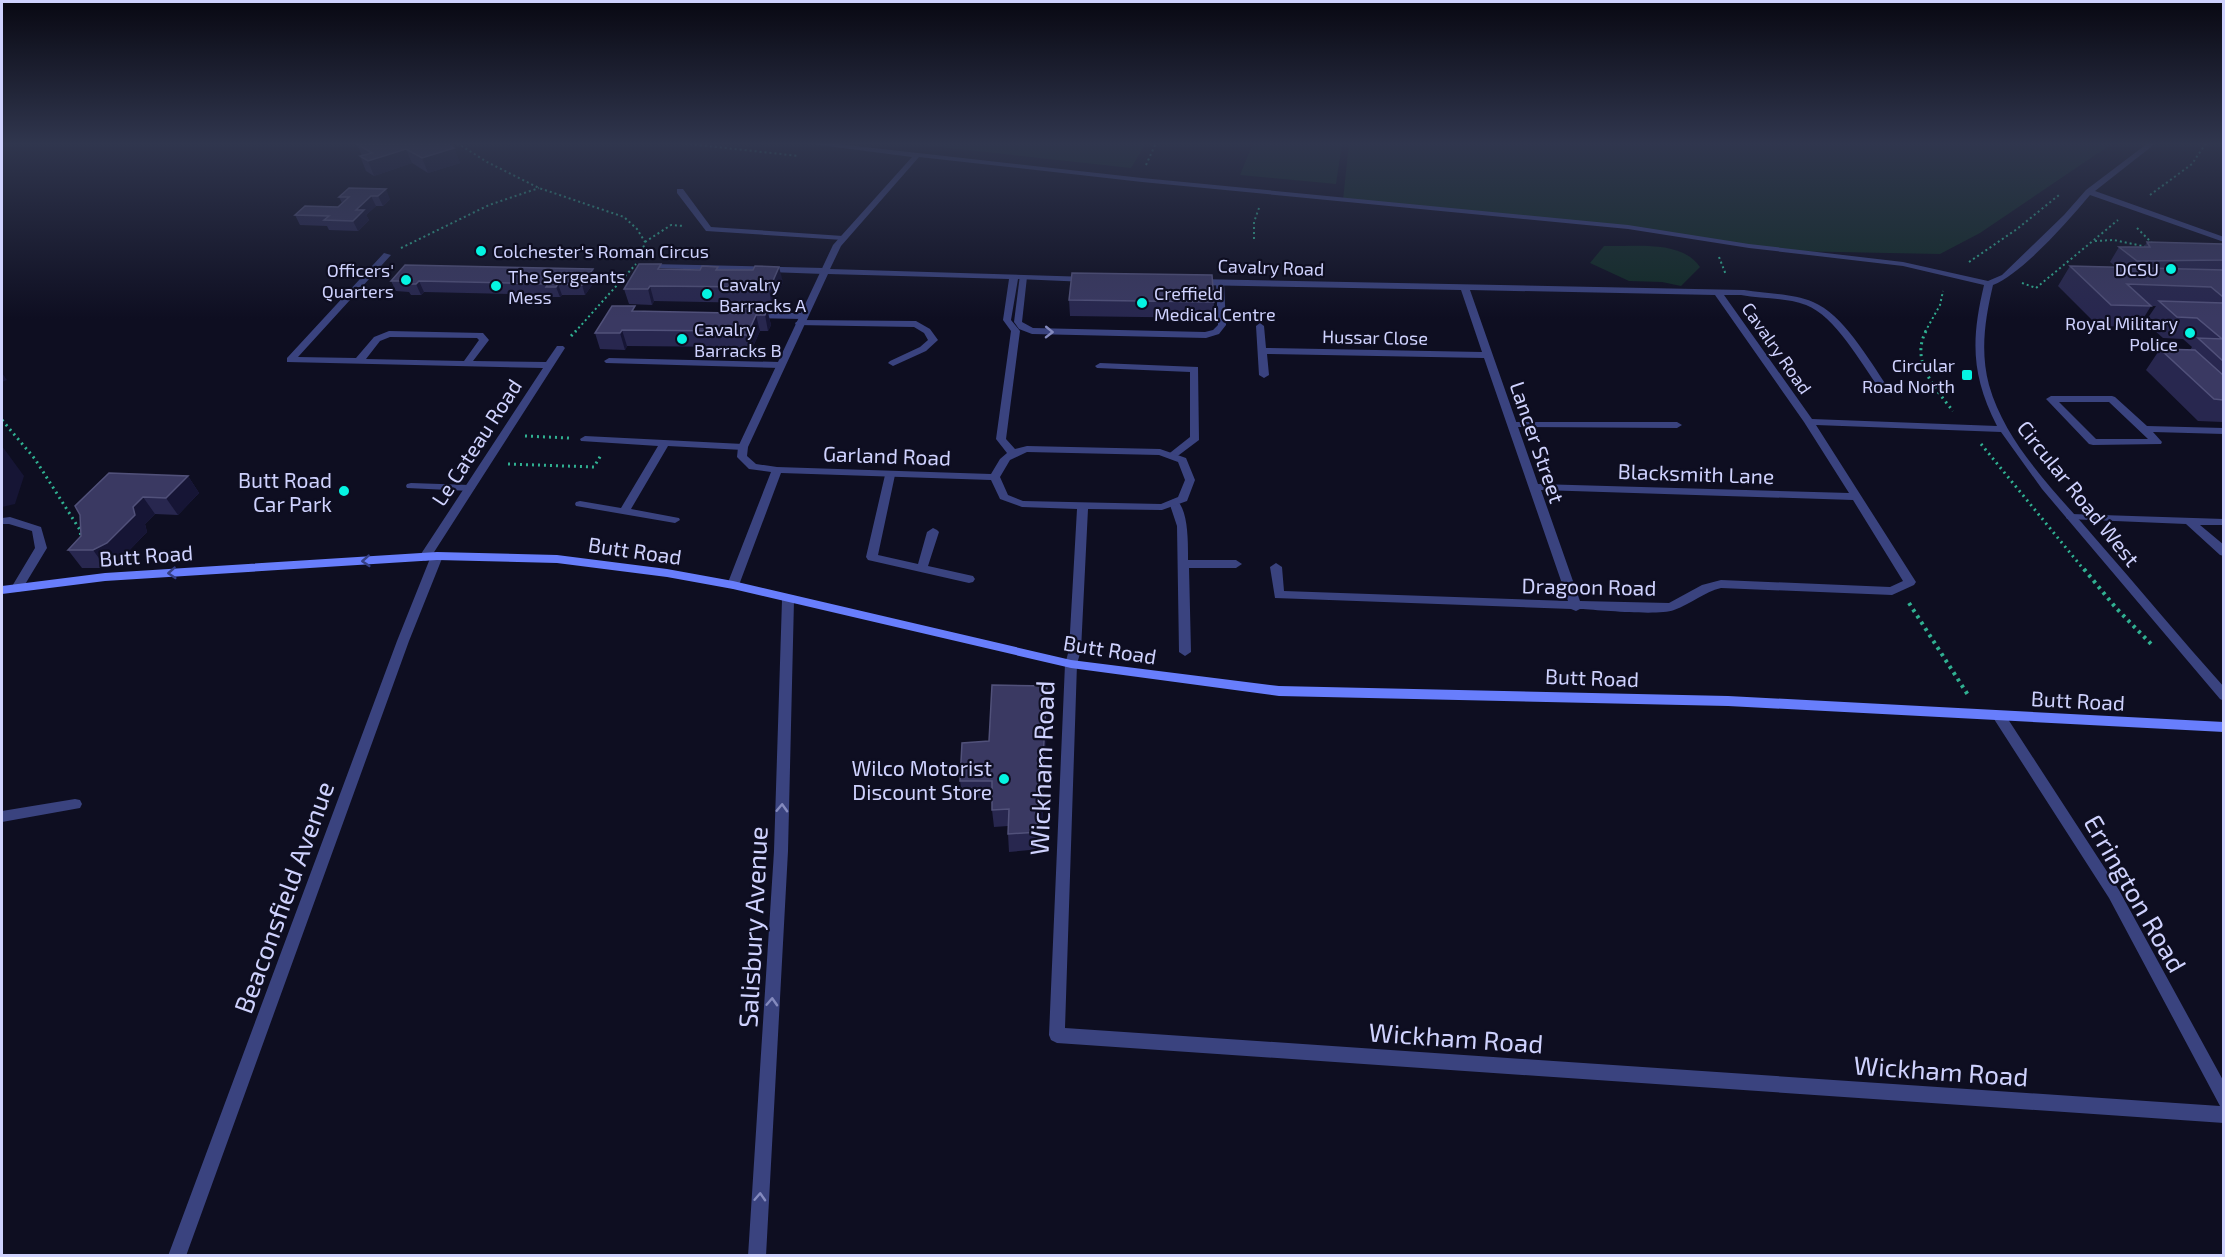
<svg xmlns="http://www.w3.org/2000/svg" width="2225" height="1257" viewBox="0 0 2225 1257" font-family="'Exo 2',sans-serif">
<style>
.green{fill:#112b26}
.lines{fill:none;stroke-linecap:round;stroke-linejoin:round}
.path-far2{stroke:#30b192;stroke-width:2;stroke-dasharray:2 3;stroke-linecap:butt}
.path-far1{stroke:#30b192;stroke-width:3;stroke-dasharray:2 4;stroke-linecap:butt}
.path{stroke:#30b192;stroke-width:4;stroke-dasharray:3 4.5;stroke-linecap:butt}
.lane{fill:#3a437f;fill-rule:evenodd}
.street{fill:#3a437f;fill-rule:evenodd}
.secondary{fill:#687efc;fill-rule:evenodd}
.wall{fill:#28274f}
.shaded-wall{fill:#161535}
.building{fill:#3a3962;stroke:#51517a;stroke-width:1.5}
.oneway{stroke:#848abe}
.oneway2{stroke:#364084}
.poi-dot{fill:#05f4e2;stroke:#0e0e21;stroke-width:2}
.labels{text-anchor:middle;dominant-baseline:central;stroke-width:4.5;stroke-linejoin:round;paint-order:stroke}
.far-poi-label{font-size:18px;fill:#cfd2fe;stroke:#0e0e21;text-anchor:start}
.far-street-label{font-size:18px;fill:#cfd2fe;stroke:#0e0e21}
.street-label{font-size:21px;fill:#cfd2fe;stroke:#0e0e21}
.poi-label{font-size:21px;fill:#cfd2fe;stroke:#0e0e21;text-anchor:end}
.near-street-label{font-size:26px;fill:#cfd2fe;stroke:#0e0e21}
</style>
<rect width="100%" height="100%" fill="#0e0e21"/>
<path class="green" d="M903 143H1146L1131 168Z
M1253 143H1342L1336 184 1240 175Z
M1349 143H2113L1980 233 1940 254 1785 251 1612 225 1343 200Z
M1604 246C1633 247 1681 239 1700 267L1681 286 1662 282 1629 281 1590 263Z"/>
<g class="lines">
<path class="path-far2" d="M457 143 487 162 539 188 624 217 637 229 645 242 641 255
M680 143 799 156
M1146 165 1156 143
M2150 195 2192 164 2206 143
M2137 228 2153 244
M1254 239V222L1259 208
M2095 241 2114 240 2147 247
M645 242 671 225 684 226
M401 248 489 205 539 188
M1719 257 1726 275
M1969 262 2017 229 2059 195
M2022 283 2036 288 2118 220
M575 332 636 264
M1925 332 1940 305 1943 291"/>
<path class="path-far1" d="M1926 331C1910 361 1935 388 1953 411
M571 336 576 331
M2 420 35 459 80 530 81 538
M525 436 569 438
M1981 444 2085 571
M508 464 594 467 601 455"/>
<path class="path" d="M2084 569 2116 608 2153 646
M1909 603 1968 695"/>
<path class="lane" d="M677 189H683L711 227 843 236 847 238 843 240 706 231 677 193Z
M652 264 824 268 828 271 824 274 655 268H652Z
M1020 275 1027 277 1022 322 1033 328 1205 332 1213 330 1218 325 1216 283 1220 280 1224 283 1226 325 1219 334 1206 338 1032 334 1019 329 1014 322Z
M1744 290C1766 294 1792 293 1813 302 1843 314 1869 360 1887 386L1885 388H1879C1861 363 1835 316 1806 305 1785 297 1762 299 1741 295L1740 293Z
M755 313H802L806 316 802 319 752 318V314Z
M799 320 916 321 930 329 938 340 926 351 893 366 888 363 890 361 920 347 928 340 924 333 914 327 796 325 795 323Z
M609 358 780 362 785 365 780 368 606 363 604 361Z
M1100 363 1198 367 1199 440 1175 458 1171 459 1166 456 1190 437V372L1097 368 1095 366Z
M2051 396H2112L2115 397 2147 426 2224 428V434L2153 432 2162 442 2161 444 2093 445 2089 444 2048 401 2046 399ZM2059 402H2109L2148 439H2096Z
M1513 422H1677L1682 425 1677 428 1509 427 1508 425Z
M585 436 743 444 748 447 743 450 668 446 631 509 679 518 680 520 675 523 576 506 575 504 576 502 580 501 621 508 658 446 581 441 580 439Z
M890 472 895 475 878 555 918 564 927 532 933 528 937 530 939 532 928 566 973 576 975 579 973 582 969 583 868 560 866 557 885 475Z
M411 483 470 485 475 488 470 491 407 488 406 486 407 484Z
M1174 499C1189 505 1188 545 1188 560H1236L1242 564 1236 568H1189L1191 652 1185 656 1179 652 1177 526 1169 502Z
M2071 514 2224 519V525H2200L2224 545V556L2220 555 2186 524 2067 519 2066 517Z
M10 517 41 527 47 548 21 591 17 592 11 588 35 548 32 531 9 524H2V518Z"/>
<path class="street" d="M804 143H829L1142 178 1628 225 1749 244 1903 262 1988 281 2002 275 2064 215 2086 190 2148 143H2156L2095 191 2224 237V242L2090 195C2067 222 2024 272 1993 285 1985 319 1980 351 1989 385 2006 445 2056 492 2095 538 2138 587 2180 638 2224 687V701L2220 699 2042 489 2001 432 1816 425 1916 582 1914 585 1892 595 1721 588C1704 592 1691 604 1674 610 1658 616 1601 610 1580 609L1576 611 1571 609 1275 598 1270 567 1276 563 1282 567 1284 591 1568 601 1484 358 1267 354 1269 375 1264 378 1259 375 1256 326 1260 323 1264 326 1266 348 1482 352 1461 290 1197 285 1193 282 1197 279 1744 290 1748 293 1747 295H1724L1812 419 1997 426C1971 375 1971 340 1984 285L1903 266 1749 248 1628 229 1142 182 919 157 841 246 830 269 1090 277V281L1087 282 1018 279 1011 320 1020 331 1006 439 1015 449 1027 446 1160 449 1186 458 1195 480 1187 501 1162 510 1088 509 1081 650 1077 664 1065 1028 2220 1106 2109 898 1994 719 1993 716 1994 713H2004L2119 890 2224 1082V1123L1057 1043 1051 1040 1049 1035 1065 664 1069 650 1077 509 1022 507 1000 499 991 480 781 473 739 585 733 589 727 585 771 472 749 469 737 457 738 447 833 245 912 157ZM828 274 1009 279 1003 320 1011 331 996 439 1007 453 1000 459 991 474 777 467 756 464 747 456 748 447ZM1470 290 1715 295 1804 422 1849 493 1538 484ZM1027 452 1159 455 1178 462 1185 480 1178 497 1161 504 1023 501 1008 495 1000 477 1010 460ZM1541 490 1853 500 1903 581 1890 587 1721 580 1702 585 1669 603 1580 601Z
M384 253 391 255 298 357 356 358 374 337 389 331 483 333 489 340 473 361 546 362 557 346H563L565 348 429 560 425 561 419 557 543 368 287 362V358ZM390 337 477 338 479 340 464 361 366 359 380 341Z
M437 552 443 556 409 641 186 1256H168L397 641 431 556Z
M788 596 794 600 788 851 766 1256H748L774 851 782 600Z
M75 799 80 800 82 804 80 808 2 822V811Z"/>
<path class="secondary" d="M437 552 557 555 667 569 733 581 1071 660 1279 686 1728 696 2224 722V732L1728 706 1279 696 1071 668 733 589 667 577 557 563 437 560 105 581 2 594V586L105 573Z"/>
</g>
<path class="wall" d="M357 144 454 148 460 163 428 173 412 163 374 176 366 171 360 156H362Z
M349 188 390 199 383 206H376L366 215 369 220 358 231 329 230 327 226 300 225 295 215 338 207 342 203 339 197Z
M2147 242 2223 244V422L2198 421 2146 370 2160 349 2190 350 2192 347 2183 339 2163 338 2145 322 2156 306H2151L2138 327 2098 326 2058 286 2070 266 2116 267 2110 262 2119 247H2144Z
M593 269 596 279 585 295H562L560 297H550L549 295 424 292 421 295H411L409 292 396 291 391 281Z
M662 269 719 270 783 282 772 306H756L755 303 654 301 652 305 629 304 624 289Z
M1069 300 1214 302 1213 318 1070 316Z
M767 309 771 325 768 331H760L751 351H734L733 347 627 346 625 350 600 349 595 333 636 311 731 313Z
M188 476 199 493 178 515 155 514 145 524 147 532 120 560 106 568H82L68 550 81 536 80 515Z
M1047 686 1048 703 1041 849 1009 852 1008 834V826L994 827 992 810V798H963L960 781 989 741Z"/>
<path class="shaded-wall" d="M454 148 460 163 428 173 422 158Z
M406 149 412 163 374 176 368 161Z
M386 189 390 199 383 206 378 196Z
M371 196 376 206 366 215 369 220 358 231 353 221 356 210Z
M779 267 783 282 772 306 769 290Z
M593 269 596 279 585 295 582 285Z
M419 281 424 292 421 295 416 284Z
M558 284 562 295 560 297 556 287Z
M650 286 654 301 652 305 648 289Z
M767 309 771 325 768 331 765 315Z
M756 315 760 331 751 351 747 335Z
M622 330 627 346 625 350 620 333Z
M2 373 7 380 2 382Z
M2 446 24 476 15 504 2 507Z
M188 476 199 493 178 515 166 498Z
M143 497 155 514 145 524 147 532 120 560 106 568 93 550Z
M1047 686 1048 703 1041 849 1039 832Z"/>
<path class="building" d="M446 143 454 148 422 158 406 149 368 161 360 156 372 153 357 144Z
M349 188 386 189 378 196H371L356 210H364L353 221 324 220 329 216 295 215 305 206 338 207 349 197H339Z
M2147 242 2223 244V260L2137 261 2119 247H2150Z
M639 264H661L658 269 700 270 702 266 718 267 716 270H753L755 266 779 267 769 290H752L754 287 650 286 648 289H624Z
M405 265 593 269 582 285 558 284 556 287H546L548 284 419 281 416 284H406L409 281H391Z
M2070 266 2223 270V297L2211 287 2127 284 2151 306 2111 305Z
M1072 273 1212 275 1214 302 1069 300Z
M2159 301 2223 303V361L2198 338 2222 339 2197 318 2177 317Z
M612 306H635L632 311 731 313 734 308 767 309 765 315H756L747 335H730L732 331 622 330 620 333H595Z
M2160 349 2195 350 2223 375V400L2214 399Z
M109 473 188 476 166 498 143 497 133 507 135 515 107 543 93 550H68L81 536 80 515 75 506Z
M992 685 1047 686 1039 832 1008 834 1009 809 992 810V781H960L962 743 989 741Z"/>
<defs><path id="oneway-chevron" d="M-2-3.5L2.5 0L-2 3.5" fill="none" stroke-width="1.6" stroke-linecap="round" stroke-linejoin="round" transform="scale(1.5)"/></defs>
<g class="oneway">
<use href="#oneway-chevron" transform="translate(1049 332) rotate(1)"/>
<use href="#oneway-chevron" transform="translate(782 808) rotate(-88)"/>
<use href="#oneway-chevron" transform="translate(772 1002) rotate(-87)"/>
<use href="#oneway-chevron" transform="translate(760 1197) rotate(-87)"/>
</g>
<g class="oneway2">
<use href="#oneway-chevron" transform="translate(366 561) rotate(176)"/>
<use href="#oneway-chevron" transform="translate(172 573) rotate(176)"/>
</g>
<linearGradient id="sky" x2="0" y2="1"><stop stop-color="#080812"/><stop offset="0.45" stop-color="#30364e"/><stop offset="1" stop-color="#30364e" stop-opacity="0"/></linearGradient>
<rect width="2225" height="319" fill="url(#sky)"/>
<g class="poi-dot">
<circle cx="481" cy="251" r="6"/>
<circle cx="2171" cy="269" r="6"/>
<circle cx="406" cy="280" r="6"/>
<circle cx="496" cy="286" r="6"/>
<circle cx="707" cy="294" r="6"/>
<circle cx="1142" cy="303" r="6"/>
<circle cx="2190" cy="333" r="6"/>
<circle cx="682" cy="339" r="6"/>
<rect x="1961" y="369" width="12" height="12" rx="3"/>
<circle cx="344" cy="491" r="6"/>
<circle cx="1004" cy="779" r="6"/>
</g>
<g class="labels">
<g class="far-poi-label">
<text x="493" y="251">Colchester's Roman Circus</text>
<text x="2159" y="269" text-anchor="end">DCSU</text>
<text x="394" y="270" text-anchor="end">Officers'<tspan x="394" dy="21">Quarters</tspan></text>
<text x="508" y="276">The Sergeants<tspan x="508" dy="21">Mess</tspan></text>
<text x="719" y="284">Cavalry<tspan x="719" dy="21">Barracks A</tspan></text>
<text x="1154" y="293">Creffield<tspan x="1154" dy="21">Medical Centre</tspan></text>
<text x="2178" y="323" text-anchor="end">Royal Military<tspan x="2178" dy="21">Police</tspan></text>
<text x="694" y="329">Cavalry<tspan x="694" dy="21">Barracks B</tspan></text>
<text x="1955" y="365" text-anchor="end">Circular<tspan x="1955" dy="21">Road North</tspan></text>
</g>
<g class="far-street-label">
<text transform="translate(1271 267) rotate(2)">Cavalry Road</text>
<text transform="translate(1375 337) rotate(1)">Hussar Close</text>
<text transform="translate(1777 348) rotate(55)">Cavalry Road</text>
</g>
<g class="street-label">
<text transform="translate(476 442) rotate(-57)">Le Cateau Road</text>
<text transform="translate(1538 442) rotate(71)">Lancer Street</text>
<text transform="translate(887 455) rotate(2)">Garland Road</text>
<text transform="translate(1696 473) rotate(2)">Blacksmith Lane</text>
<text transform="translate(2079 493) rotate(51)">Circular Road West</text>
<text transform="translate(635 550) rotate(8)">Butt Road</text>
<text transform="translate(146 555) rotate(-4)">Butt Road</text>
<text transform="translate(1589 586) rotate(1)">Dragoon Road</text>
<text transform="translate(1110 649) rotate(9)">Butt Road</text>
<text transform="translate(1592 677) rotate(2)">Butt Road</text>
<text transform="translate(2078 700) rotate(3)">Butt Road</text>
</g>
<g class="poi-label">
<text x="332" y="479">Butt Road<tspan x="332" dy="24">Car Park</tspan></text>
<text x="992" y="767">Wilco Motorist<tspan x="992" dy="24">Discount Store</tspan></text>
</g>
<g class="near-street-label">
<text transform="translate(1041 768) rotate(-88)">Wickham Road</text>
<text transform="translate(2136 893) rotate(60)">Errington Road</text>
<text transform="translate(283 897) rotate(-70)">Beaconsfield Avenue</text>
<text transform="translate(752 927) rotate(-87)">Salisbury Avenue</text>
<text transform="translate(1456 1037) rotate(4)">Wickham Road</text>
<text transform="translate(1941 1070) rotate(4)">Wickham Road</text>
</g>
</g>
<rect width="2225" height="1257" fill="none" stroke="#cfd2fe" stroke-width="6"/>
</svg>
